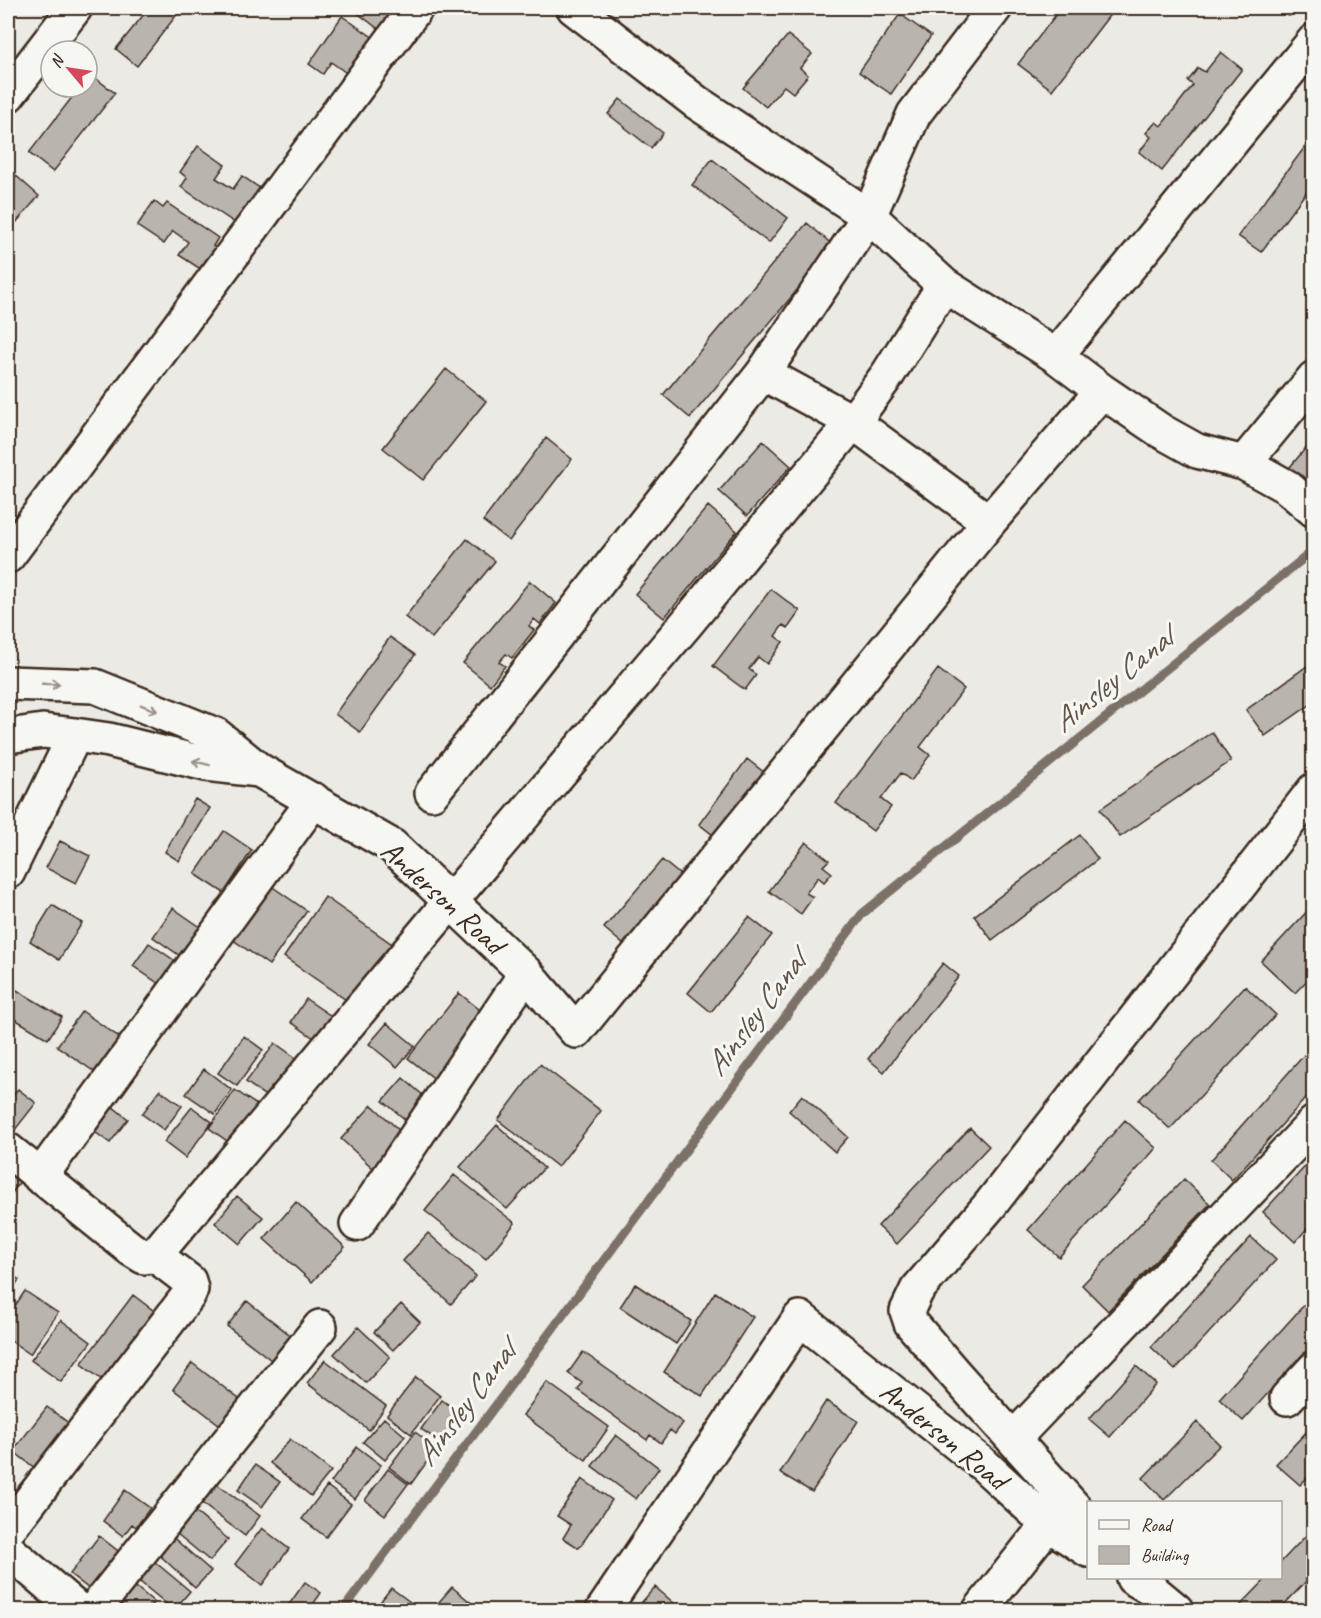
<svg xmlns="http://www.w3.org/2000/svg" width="1321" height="1618" viewBox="0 0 1321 1618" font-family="Caveat,sans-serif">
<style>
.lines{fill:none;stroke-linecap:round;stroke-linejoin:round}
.stream{stroke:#7c7167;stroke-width:9}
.building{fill:#bab4ae;stroke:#3b2a1e;stroke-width:1.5}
.minor-casing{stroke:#3b2a1e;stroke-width:38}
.minor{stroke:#f6f6f2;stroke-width:33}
.oneway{stroke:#989088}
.labels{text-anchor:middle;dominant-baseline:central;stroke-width:6;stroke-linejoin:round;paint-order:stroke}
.street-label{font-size:30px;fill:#3b2a1e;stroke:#f6f6f2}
.water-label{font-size:32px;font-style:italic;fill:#615449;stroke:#f6f6f2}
</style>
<rect width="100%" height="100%" fill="#ebeae5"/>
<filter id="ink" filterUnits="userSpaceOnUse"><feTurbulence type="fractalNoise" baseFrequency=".0167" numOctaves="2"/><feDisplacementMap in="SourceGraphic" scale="12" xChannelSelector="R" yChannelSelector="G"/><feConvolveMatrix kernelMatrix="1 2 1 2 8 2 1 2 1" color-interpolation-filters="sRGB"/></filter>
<g filter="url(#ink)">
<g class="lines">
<path class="stream" d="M343 1610 862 914 1314 550"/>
</g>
<path class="building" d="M149 8H182L137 66 116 49Z
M351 8H412L389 37Z
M959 8H983L974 20Z
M1061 8H1115L1052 90 1018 64Z
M1277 8H1295L1289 16Z
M900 14 931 36 891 94 859 72Z
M342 16 384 45 359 82 331 62 323 74 309 64Z
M788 35 812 54 800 68 808 75 793 93 784 86 766 107 743 88Z
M1221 52 1242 69 1162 171 1139 152 1151 137 1146 133 1156 122 1161 126 1193 85 1188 81 1198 68 1205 72Z
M90 74 115 93 53 172 29 153 80 87H87V78Z
M620 99 663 133 651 148 608 114Z
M1314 135V182L1261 252 1238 236Z
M198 146 225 165 216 178 233 189 242 176 267 193 248 221 240 215 235 223 181 187 187 178 180 172Z
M712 159 788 218 769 243 692 185Z
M13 173 39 196 8 232V179Z
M154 201 163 208 167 203 218 238 213 246 219 249 205 272 179 255 188 242 173 231 164 244 137 226Z
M807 223 834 246 690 418 663 395Z
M446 369 486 401 423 480 383 448Z
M546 438 572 459 509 541 483 521Z
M1314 438V486L1309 492 1285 473Z
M763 441 791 466 747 516 719 491Z
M708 506 737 531 664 618 635 594Z
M467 539 495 561 432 638 405 617Z
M530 581 556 603 540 624 534 619 529 626 534 630 512 658 506 654 499 662 505 666 490 685 463 663Z
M771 589 800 611 788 628 783 625 775 636 783 642 767 664 758 657 749 669 756 675 745 690 713 666Z
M390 637 415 655 360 732 335 714Z
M1314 661V702L1265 736 1246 710Z
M938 669 964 689 920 747 930 755 911 781 901 773 881 799 891 807 873 831 836 803Z
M1212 732 1231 761 1120 837 1100 809Z
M747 759 770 777 722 842 699 824Z
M195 799 210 808 179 861 165 852Z
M224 831 252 850 224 893 195 874Z
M1080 835 1098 859 992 940 974 916Z
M60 841 90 856 76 883 46 868Z
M806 842 829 860 823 866 832 873 824 882 818 877 806 893 813 897 801 914 769 891Z
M662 860 689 882 631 951 604 928Z
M267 883 307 911 269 965 229 937Z
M325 897 392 944 352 1004 284 957Z
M1314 904V973L1295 993 1261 961Z
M52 905 82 923 59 960 30 941Z
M173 908 209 933 189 962 153 937Z
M749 917 772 935 711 1012 688 993Z
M149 943 184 967 168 990 133 966Z
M943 963 959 976 884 1072 868 1059Z
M1245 986 1276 1015 1170 1129 1139 1100Z
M15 989 62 1017 48 1039 8 1015V1002Z
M459 993 505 1030 454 1094 408 1058Z
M306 999 337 1020 321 1043 291 1022Z
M82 1011 126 1042 102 1077 57 1046Z
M387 1023 415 1046 397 1067 369 1044Z
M244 1036 263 1050 237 1086 218 1073Z
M275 1043 300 1061 271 1100 246 1082Z
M1305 1054 1314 1061V1089L1232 1180 1211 1160Z
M540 1064 601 1111 558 1167 498 1120Z
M204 1069 232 1090 215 1114 186 1094Z
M403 1078 439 1109 419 1131 383 1101Z
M18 1089 36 1103 14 1131 8 1126V1102Z
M160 1090 182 1106 164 1130 142 1114Z
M235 1090 264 1110 237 1148 209 1128Z
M802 1095 848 1137 835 1152 789 1111Z
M103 1099 128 1119 110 1143 84 1124Z
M372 1105 416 1146 386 1180 341 1139Z
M192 1107 212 1122 185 1158 164 1142Z
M1125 1120 1156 1148 1059 1257 1028 1230Z
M497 1125 544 1168 507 1209 460 1167Z
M970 1128 989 1146 897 1244 878 1226Z
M1314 1157V1221L1295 1242 1263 1212Z
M8 1170 21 1180 8 1199Z
M454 1175 515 1223 486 1259 425 1211Z
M1184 1179 1210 1204 1108 1311 1082 1285Z
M237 1196 263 1217 240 1244 215 1223Z
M296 1202 345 1247 312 1282 264 1239Z
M428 1233 476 1276 451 1304 403 1261Z
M1251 1237 1276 1260 1175 1370 1151 1347Z
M8 1271 19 1280 8 1295Z
M635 1284 691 1321 676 1344 620 1307Z
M25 1291 58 1313 30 1354 8 1339V1316Z
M715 1292 753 1317 702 1396 664 1372Z
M1314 1294V1342L1243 1421 1219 1399Z
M133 1295 162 1317 110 1386 81 1364Z
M247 1301 294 1338 275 1363 227 1326Z
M401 1304 420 1322 393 1350 374 1332Z
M61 1320 91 1342 61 1382 31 1360Z
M358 1327 390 1357 366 1383 334 1354Z
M583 1352 683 1423 675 1434 670 1430 661 1443 650 1435 647 1440 578 1390 582 1383 568 1373Z
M325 1360 386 1406 369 1430 307 1383Z
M192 1363 248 1406 228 1431 173 1389Z
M1136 1366 1156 1384 1110 1437 1089 1419Z
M416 1377 440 1396 411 1434 387 1415Z
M547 1382 609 1427 586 1460 523 1415Z
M442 1400 463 1415 443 1444 421 1429Z
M826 1401 858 1421 812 1492 780 1473Z
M47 1407 74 1427 40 1472 13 1451Z
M384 1418 405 1436 385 1460 363 1442Z
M1197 1422 1220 1445 1164 1500 1143 1478Z
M1314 1424V1471L1300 1485 1276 1464Z
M415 1432 437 1448 411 1484 389 1467Z
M616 1435 659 1468 636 1499 592 1466Z
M290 1439 331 1471 311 1496 270 1463Z
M357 1447 381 1465 355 1499 331 1482Z
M255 1465 280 1482 262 1507 238 1490Z
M388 1469 408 1484 385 1515 365 1500Z
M210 1479 260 1516 245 1536 196 1499Z
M582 1479 612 1500 579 1548 563 1538 571 1525 557 1516Z
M327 1486 351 1504 326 1537 302 1519Z
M125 1490 150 1508 136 1527 132 1524 123 1536 103 1521Z
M189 1507 228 1539 210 1561 171 1529Z
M1314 1527V1573L1279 1610H1236L1267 1578H1280V1563Z
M262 1528 289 1549 262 1585 235 1564Z
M168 1533 211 1571 195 1588 153 1549Z
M99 1536 127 1558 98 1596 70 1574Z
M150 1558 190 1591 174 1610 134 1577Z
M130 1582 154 1602 147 1610H107Z
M305 1582 321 1593 309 1610H285Z
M452 1587 480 1610H432Z
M655 1587 682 1610H635Z
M391 1588 421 1610H374Z"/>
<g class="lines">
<defs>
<path id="minor" d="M574 8 696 102 869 216 944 285 1056 356 1102 391 1161 431 1197 451 1244 463 1287 487 1314 510
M8 95 75 8
M1056 356 1314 41
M763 373 853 422 989 522
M1244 463 1314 378
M8 556 416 8
M8 683 95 686 216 735 259 770 392 846 526 973 576 1031 989 522 1102 391
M8 736 43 731 75 735 109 740 206 764 259 770
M432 793 763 373 869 216 914 114 995 8
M8 872 75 735
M8 1150 131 1249 144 1257 155 1255 450 902 686 624 853 422 888 374 944 285
M40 1177 314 800
M357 1224 526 973
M1287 1398 1314 1369
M1013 1439 1314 1123
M1088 1523 954 1373 911 1323 907 1311 917 1290 990 1205 1314 790
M8 1530 188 1296 191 1289 189 1281 155 1255
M8 1550 78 1610
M1133 1578 1147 1586 1176 1610
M94 1610 320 1327
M603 1610 800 1318 985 1466 1048 1524 1088 1550
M980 1610 1048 1524"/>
</defs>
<use href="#minor" class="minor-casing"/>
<use href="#minor" class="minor"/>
</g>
<defs><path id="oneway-shaft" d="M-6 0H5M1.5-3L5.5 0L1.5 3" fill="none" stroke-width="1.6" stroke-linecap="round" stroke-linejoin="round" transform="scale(1.5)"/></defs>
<g class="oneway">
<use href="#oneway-shaft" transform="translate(51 684) rotate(2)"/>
<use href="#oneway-shaft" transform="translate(149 708) rotate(22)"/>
<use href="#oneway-shaft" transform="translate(201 763) rotate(-166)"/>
</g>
</g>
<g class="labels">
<g class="street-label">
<text transform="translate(443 897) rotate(42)">Anderson Road</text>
<text transform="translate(944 1435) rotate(39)">Anderson Road</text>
</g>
<g class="water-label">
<text transform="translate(1112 680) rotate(-39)">Ainsley Canal</text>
<text transform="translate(755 1014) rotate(-53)">Ainsley Canal</text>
<text transform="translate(465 1404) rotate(-53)">Ainsley Canal</text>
</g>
</g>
<rect width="1321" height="1618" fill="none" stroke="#f6f6f2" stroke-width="30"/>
<rect x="15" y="15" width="1291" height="1588" fill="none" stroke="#3b2a1e" stroke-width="2" filter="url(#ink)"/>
<rect x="1087" y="1501" width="195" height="78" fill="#f6f6f2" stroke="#aba49d" stroke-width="1.5"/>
<rect x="1099" y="1520" width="30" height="9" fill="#f6f6f2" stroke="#aba49d" stroke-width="1.5"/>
<text x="1141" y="1531" font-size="18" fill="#3b2a1e">Road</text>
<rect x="1099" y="1546" width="30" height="18" fill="#bab4ae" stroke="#aba49d" stroke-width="1.5"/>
<text x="1141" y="1561" font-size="18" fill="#3b2a1e">Building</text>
<g transform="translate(69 69) rotate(299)"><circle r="28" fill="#f6f6f2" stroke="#aba49d" stroke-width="1.5"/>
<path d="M0-4.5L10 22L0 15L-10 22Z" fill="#d1495b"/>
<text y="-9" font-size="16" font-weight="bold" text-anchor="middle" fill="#3b2a1e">N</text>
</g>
</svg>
